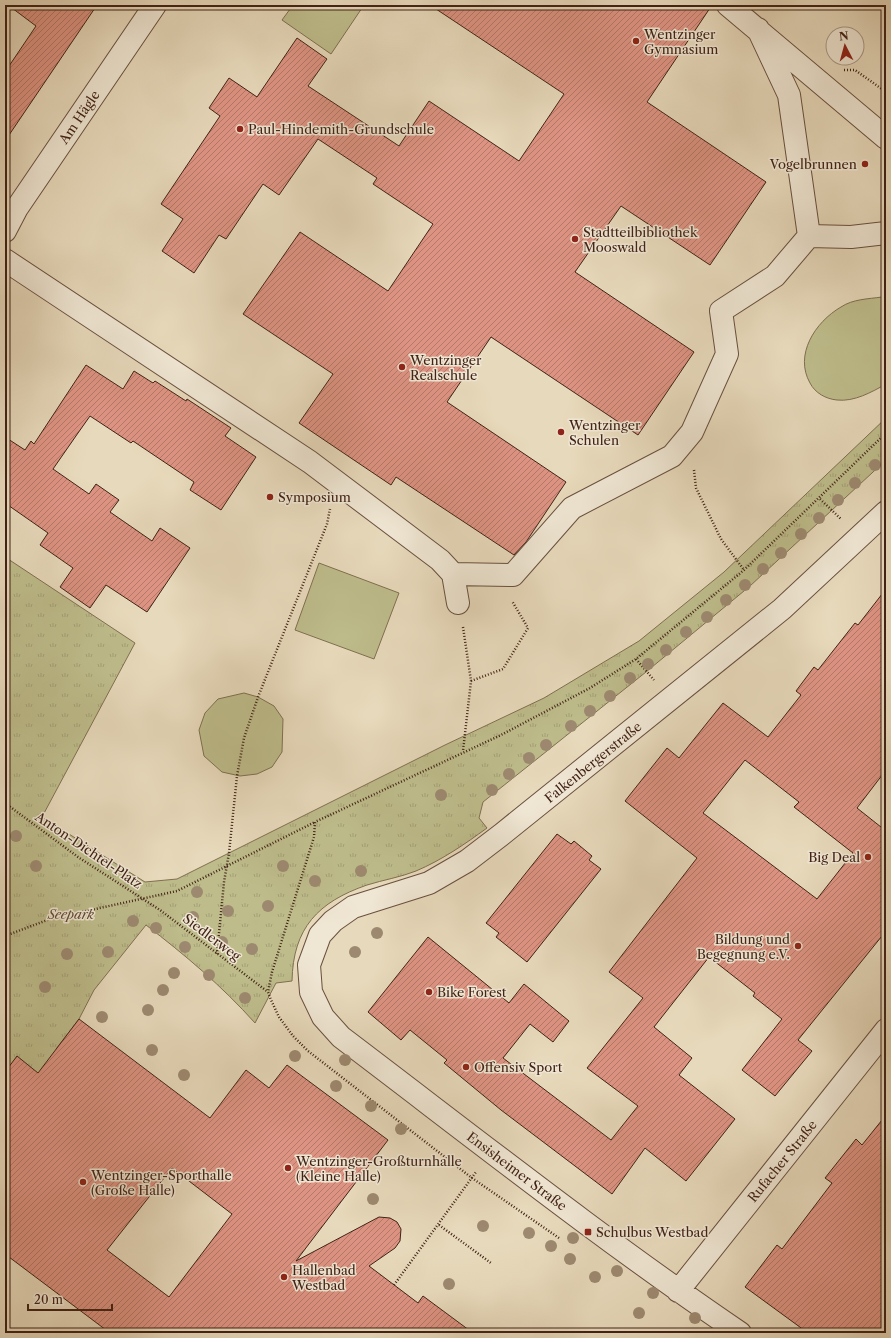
<svg xmlns="http://www.w3.org/2000/svg" width="891" height="1338" viewBox="0 0 891 1338" font-family="'Libre Caslon Text',serif">
<style>
.green{fill:#bebc8b;stroke:#806f50}
.park{fill:url(#park-tufts);stroke:#806f50}
.building{fill:url(#building-hatch);stroke:#412216;fill-rule:evenodd}
.lines{fill:none;stroke-linecap:round;stroke-linejoin:round}
.minor-casing{stroke:#6a503f;stroke-width:24}
.path{stroke:#412216;stroke-width:2.5;stroke-dasharray:1 2;stroke-linecap:butt}
.minor{stroke:#efe6d3;stroke-width:22}
.tree{fill:#9d8970}
.poi-dot{fill:#8f2418;stroke:#efe6d3;stroke-width:1.5}
.labels{text-anchor:middle;dominant-baseline:central;stroke-width:3;stroke-linejoin:round;paint-order:stroke}
.poi-label{font-size:13px;fill:#412216;stroke:#efe6d3;text-anchor:start}
.street-label{font-size:13px;fill:#412216;stroke:#efe6d3}
.park-label{font-size:13px;font-style:italic;fill:#604833;stroke:#efe6d3}
</style>
<defs>
<pattern id="park-tufts" width="24" height="20" patternUnits="userSpaceOnUse"><rect width="24" height="20" fill="#bebc8b"/><path d="M3 7l-1-3M5 7V3M7 7l1-3M15 17l-1-3M17 17v-4M19 17l1-3" fill="none" stroke="#a4a177"/></pattern>
<pattern id="building-hatch" width="6" height="6" patternUnits="userSpaceOnUse"><rect width="6" height="6" fill="#dd9382"/><path d="M-1 1l2-2M0 6l6-6M5 7l2-2" fill="none" stroke="#b57869"/></pattern>
</defs>
<rect width="100%" height="100%" fill="#e7d9bb"/>
<filter id="stains"><feTurbulence type="fractalNoise" baseFrequency=".005" numOctaves="4"/><feColorMatrix values="0 0 0 0 .2 0 0 0 0 .09 0 0 0 0 .02 0 0 0 .5 -.17"/></filter>
<radialGradient id="worn" r=".72"><stop offset=".6" stop-color="#630" stop-opacity="0"/><stop offset="1" stop-color="#630" stop-opacity=".3"/></radialGradient>
<path class="green" d="M293 5H364L331 54 282 20Z
M882 297 886 299V384C872 392 854 402 837 400 826 399 815 393 810 383 794 355 815 322 841 307 853 299 868 299 882 297Z
M319 563 399 593 374 659 295 630Z
M244 693 258 697 274 706 283 719 282 752 272 767 257 774 240 776 222 772 204 756 199 730 205 713 218 699Z"/>
<path class="park" d="M886 418V460L750 586 646 672 483 802 479 818 487 828C465 844 442 860 416 871 401 877 383 880 367 885 318 902 293 928 292 981L276 983 255 1023C222 986 185 955 146 925L94 990 79 1019 56 1049 58 1051 5 1123V557L135 643 42 817 145 882 177 879 445 745 544 698 639 641 724 572Z"/>
<path class="building" d="M8 5H97L5 141V72L36 26Z
M430 5H712L647 102 766 182 710 265 621 206 575 272 694 352 638 435 491 337 447 402 566 482 526 542 514 555 396 477 391 485 299 423 333 374 243 314 300 232 388 291 433 224 373 184 377 178 318 139 279 195 263 184 226 239 219 235 194 273 162 251 183 219 161 204 220 116 209 108 229 78 257 97 297 38 327 59 308 86 399 146 429 101 519 161 564 94Z
M86 365 123 389 134 371 153 383 155 381 186 401 187 399 231 428 225 436 256 457 221 510 190 490 194 482 133 441 131 443 90 416 78 433 53 469 89 494 96 484 119 500 110 512 152 541 160 528 190 548 147 612 106 585 90 608 60 587 73 568 40 545 48 533 5 503V437L25 450 31 441 34 444Z
M886 589V770L857 808 886 831V931L798 1040 812 1051 775 1096 742 1070 782 1019 753 996 755 993 709 957 654 1027 692 1058 679 1075 735 1119 686 1181 645 1148 612 1194 501 1110 444 1063 447 1060 410 1030 401 1040 368 1012 428 937 509 1003 524 984 569 1021 553 1042 530 1024 503 1058 611 1140 638 1106 587 1068 643 998 609 972 697 858 625 801 667 748 679 758 723 703 768 737 801 695 796 691 814 667 818 670 855 623 858 625ZM745 760 799 802 794 807 853 853 817 899 703 813Z
M557 834 571 844 574 841 592 856 589 860 601 869 527 962 496 937 499 933 486 923Z
M79 1019 210 1118 246 1070 269 1088 287 1065 388 1140 296 1261 379 1217 390 1218 397 1222 401 1229 400 1241 395 1248 369 1266 418 1303 423 1296 473 1333H110L5 1254V1072L17 1056 38 1073ZM172 1168 232 1214 169 1297 107 1250Z
M886 1115V1333H808L745 1287 777 1245 782 1249 832 1183 825 1178 856 1139 862 1145Z"/>
<g class="lines">
<defs>
<path id="minor" d="M728 5 886 138
M5 231 17 208 155 5
M809 236 851 237 886 233
M5 260 310 462 440 560 453 574 513 575 572 508 672 456 692 432 727 354 721 311 775 276 809 236 789 95 758 29
M453 574 458 603
M678 1291 886 1030
M740 1333C603 1240 473 1137 341 1037L323 1017 311 992 309 965 320 935 333 921 353 907 429 883 467 861 501 835 782 609 886 512"/>
</defs>
<use href="#minor" class="minor-casing"/>
<path class="path" d="M844 70H855L886 92
M694 470 696 488 721 539 744 570
M820 499 841 519
M463 627 471 681 463 751
M636 659 654 680
M471 681 503 669 528 628 512 601
M5 803 78 857 160 910 268 992
M5 936 50 919 177 891 315 822
M217 954 224 882 229 853 237 776 244 738 258 697 327 524 330 509
M439 1225 491 1263
M559 1238 472 1178 308 1051 293 1036 279 1017 271 1000 268 992 272 972 314 837 315 822 501 735 590 688 636 659 744 570 886 433
M394 1285 476 1172"/>
<use href="#minor" class="minor"/>
</g>
<g class="tree">
<circle cx="875" cy="465" r="6"/>
<circle cx="855" cy="483" r="6"/>
<circle cx="838" cy="500" r="6"/>
<circle cx="819" cy="518" r="6"/>
<circle cx="801" cy="534" r="6"/>
<circle cx="781" cy="553" r="6"/>
<circle cx="763" cy="569" r="6"/>
<circle cx="745" cy="585" r="6"/>
<circle cx="726" cy="600" r="6"/>
<circle cx="707" cy="617" r="6"/>
<circle cx="686" cy="632" r="6"/>
<circle cx="666" cy="650" r="6"/>
<circle cx="648" cy="664" r="6"/>
<circle cx="630" cy="678" r="6"/>
<circle cx="610" cy="696" r="6"/>
<circle cx="590" cy="711" r="6"/>
<circle cx="571" cy="726" r="6"/>
<circle cx="546" cy="745" r="6"/>
<circle cx="529" cy="758" r="6"/>
<circle cx="509" cy="774" r="6"/>
<circle cx="492" cy="790" r="6"/>
<circle cx="441" cy="795" r="6"/>
<circle cx="16" cy="836" r="6"/>
<circle cx="36" cy="866" r="6"/>
<circle cx="283" cy="866" r="6"/>
<circle cx="361" cy="871" r="6"/>
<circle cx="315" cy="881" r="6"/>
<circle cx="197" cy="892" r="6"/>
<circle cx="268" cy="906" r="6"/>
<circle cx="228" cy="911" r="6"/>
<circle cx="193" cy="917" r="6"/>
<circle cx="133" cy="921" r="6"/>
<circle cx="156" cy="928" r="6"/>
<circle cx="377" cy="933" r="6"/>
<circle cx="222" cy="942" r="6"/>
<circle cx="185" cy="947" r="6"/>
<circle cx="252" cy="949" r="6"/>
<circle cx="108" cy="952" r="6"/>
<circle cx="355" cy="952" r="6"/>
<circle cx="67" cy="954" r="6"/>
<circle cx="174" cy="973" r="6"/>
<circle cx="209" cy="975" r="6"/>
<circle cx="45" cy="987" r="6"/>
<circle cx="163" cy="990" r="6"/>
<circle cx="245" cy="998" r="6"/>
<circle cx="148" cy="1010" r="6"/>
<circle cx="102" cy="1017" r="6"/>
<circle cx="152" cy="1050" r="6"/>
<circle cx="295" cy="1056" r="6"/>
<circle cx="345" cy="1060" r="6"/>
<circle cx="184" cy="1075" r="6"/>
<circle cx="336" cy="1086" r="6"/>
<circle cx="371" cy="1106" r="6"/>
<circle cx="401" cy="1129" r="6"/>
<circle cx="373" cy="1199" r="6"/>
<circle cx="483" cy="1226" r="6"/>
<circle cx="529" cy="1233" r="6"/>
<circle cx="573" cy="1238" r="6"/>
<circle cx="551" cy="1246" r="6"/>
<circle cx="570" cy="1259" r="6"/>
<circle cx="617" cy="1271" r="6"/>
<circle cx="595" cy="1277" r="6"/>
<circle cx="449" cy="1284" r="6"/>
<circle cx="653" cy="1293" r="6"/>
<circle cx="639" cy="1313" r="6"/>
<circle cx="695" cy="1318" r="6"/>
</g>
<g class="poi-dot">
<circle cx="636" cy="41" r="4"/>
<circle cx="240" cy="129" r="4"/>
<circle cx="865" cy="164" r="4"/>
<circle cx="575" cy="239" r="4"/>
<circle cx="402" cy="367" r="4"/>
<circle cx="561" cy="432" r="4"/>
<circle cx="270" cy="497" r="4"/>
<circle cx="868" cy="857" r="4"/>
<circle cx="798" cy="946" r="4"/>
<circle cx="429" cy="992" r="4"/>
<circle cx="466" cy="1067" r="4"/>
<circle cx="288" cy="1168" r="4"/>
<circle cx="83" cy="1182" r="4"/>
<rect x="584" y="1228" width="8" height="8" rx="2"/>
<circle cx="284" cy="1277" r="4"/>
</g>
<g class="labels">
<g class="poi-label">
<text x="644" y="34">Wentzinger<tspan x="644" dy="15">Gymnasium</tspan></text>
<text x="248" y="129">Paul-Hindemith-Grundschule</text>
<text x="857" y="164" text-anchor="end">Vogelbrunnen</text>
<text x="583" y="232">Stadtteilbibliothek<tspan x="583" dy="15">Mooswald</tspan></text>
<text x="410" y="360">Wentzinger<tspan x="410" dy="15">Realschule</tspan></text>
<text x="569" y="425">Wentzinger<tspan x="569" dy="15">Schulen</tspan></text>
<text x="278" y="497">Symposium</text>
<text x="860" y="857" text-anchor="end">Big Deal</text>
<text x="790" y="939" text-anchor="end">Bildung und<tspan x="790" dy="15">Begegnung e.V.</tspan></text>
<text x="437" y="992">Bike Forest</text>
<text x="474" y="1067">Offensiv Sport</text>
<text x="296" y="1161">Wentzinger-Großturnhalle<tspan x="296" dy="15">(Kleine Halle)</tspan></text>
<text x="91" y="1175">Wentzinger-Sporthalle<tspan x="91" dy="15">(Große Halle)</tspan></text>
<text x="596" y="1232">Schulbus Westbad</text>
<text x="292" y="1270">Hallenbad<tspan x="292" dy="15">Westbad</tspan></text>
</g>
<g class="street-label">
<text transform="translate(79 117) rotate(-56)">Am Hägle</text>
<text transform="translate(593 762) rotate(-39)">Falkenbergerstraße</text>
<text transform="translate(89 850) rotate(34)">Anton-Dichtel-Platz</text>
<text transform="translate(212 937) rotate(37)">Siedlerweg</text>
<text transform="translate(782 1161) rotate(-51)">Rufacher Straße</text>
<text transform="translate(517 1171) rotate(37)">Ensisheimer Straße</text>
</g>
<g class="park-label">
<text x="71" y="914">Seepark</text>
</g>
</g>
<rect width="891" height="1338" fill="none" stroke="#e7d9bb" stroke-width="20"/>
<rect x="6" y="6" width="879" height="1326" fill="none" stroke="#412216" stroke-width="2"/>
<rect x="10" y="10" width="871" height="1318" fill="none" stroke="#412216"/>
<g transform="translate(845 46) rotate(354)"><circle r="19" fill="#efe6d3" stroke="#a99887"/>
<path d="M0-3L7 15L0 10L-7 15Z" fill="#8f2418"/>
<text y="-6" font-size="11" font-weight="bold" text-anchor="middle" fill="#412216">N</text>
</g>
<path d="M28 1304v6h84v-6" fill="none" stroke="#412216" stroke-width="2"/>
<text x="34" y="1304" font-size="12" fill="#412216" stroke="#efe6d3" stroke-width="3" paint-order="stroke">20 m</text>
<rect width="100%" height="100%" filter="url(#stains)"/>
<rect width="100%" height="100%" fill="url(#worn)"/>
</svg>
